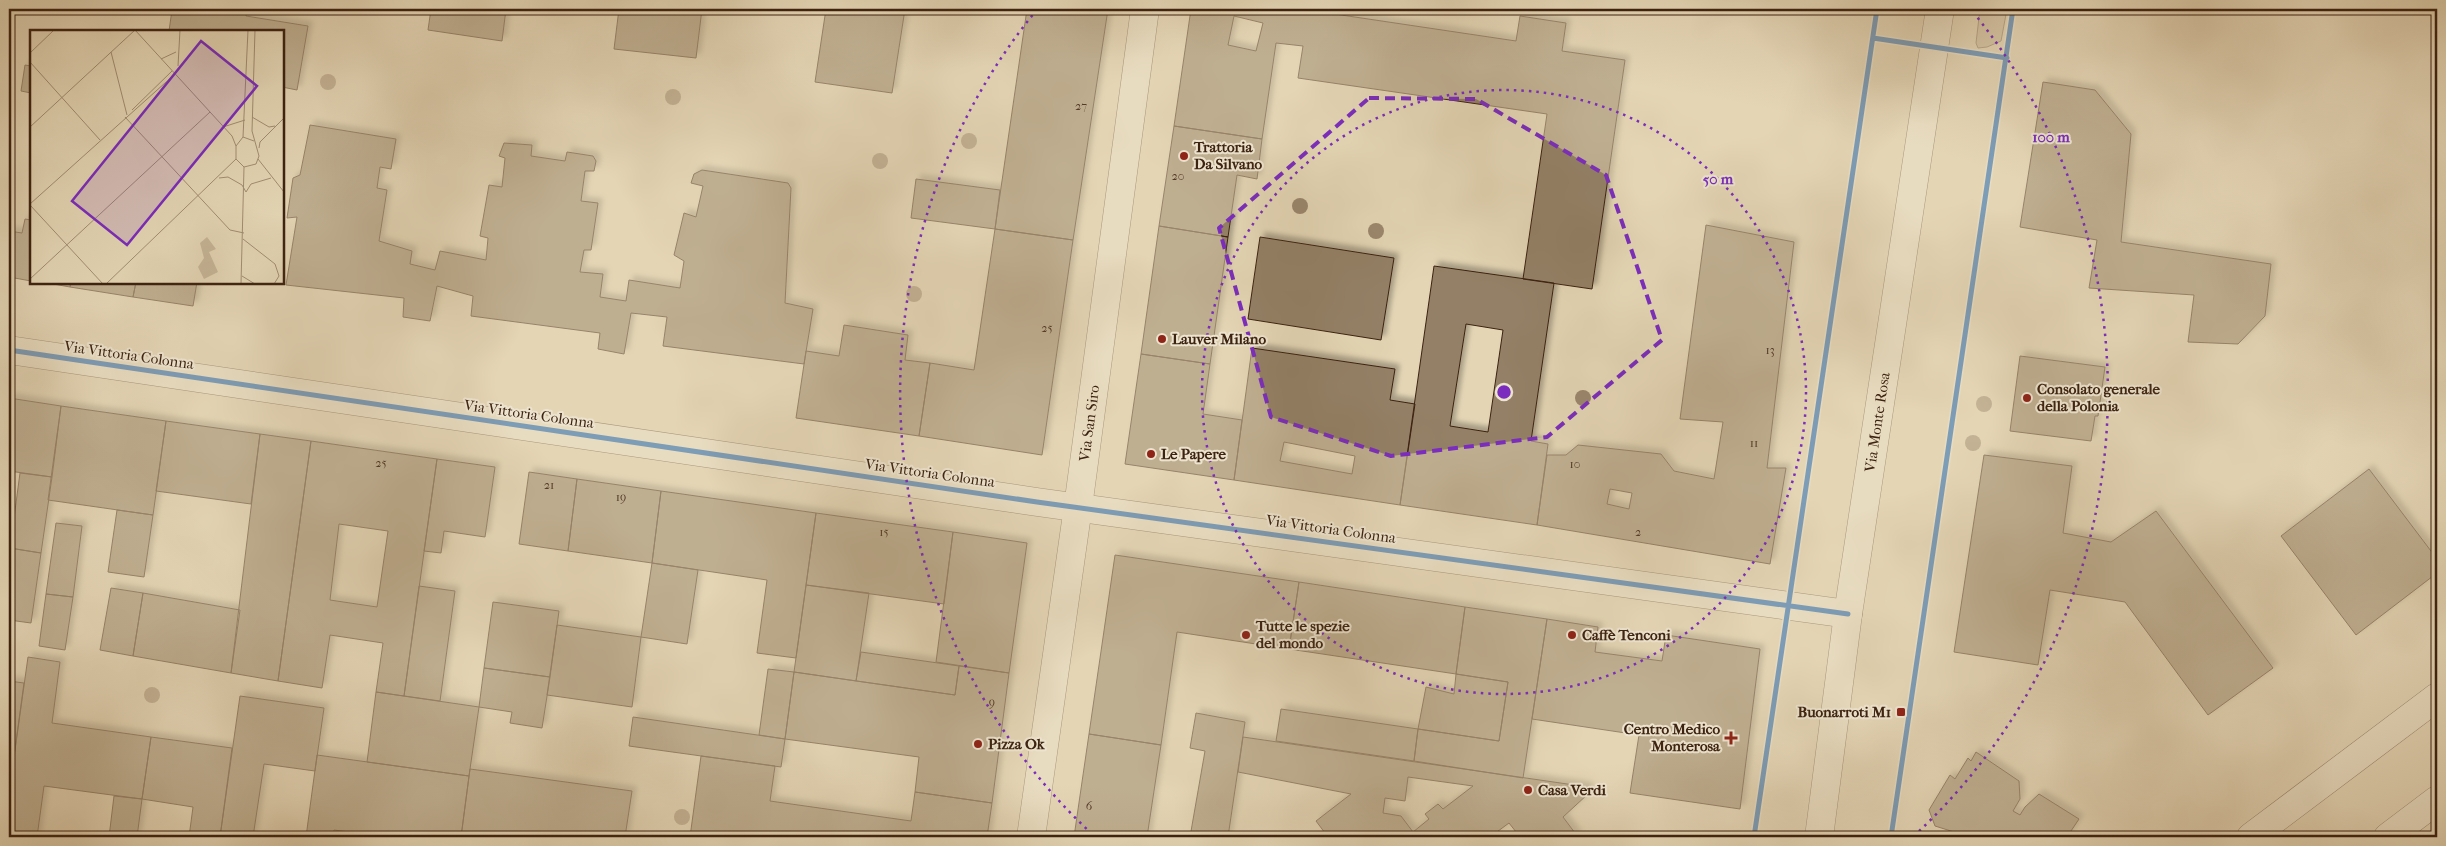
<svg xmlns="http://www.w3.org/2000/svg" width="2446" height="846" viewBox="0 0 2446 846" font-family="'IM FELL French Canon',serif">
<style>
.green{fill:#c7b799;stroke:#826c55}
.building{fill:#938066;stroke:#3c2211;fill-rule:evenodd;filter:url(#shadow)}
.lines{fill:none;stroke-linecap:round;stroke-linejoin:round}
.street-casing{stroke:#664f3a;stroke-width:29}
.secondary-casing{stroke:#3c2211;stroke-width:29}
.street{stroke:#ede4cf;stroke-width:28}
.secondary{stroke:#ede4cf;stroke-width:28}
.cycleway-casing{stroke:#ede4cf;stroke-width:8}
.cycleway{stroke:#0057b8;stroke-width:5}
.tree{fill:#9b876e}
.marked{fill:none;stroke:#7b2cbf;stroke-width:4;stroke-dasharray:10 6;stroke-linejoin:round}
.ring{fill:none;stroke:#7b2cbf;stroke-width:2.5;stroke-dasharray:2.5 5}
.poi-dot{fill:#8f2418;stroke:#ede4cf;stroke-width:2}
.labels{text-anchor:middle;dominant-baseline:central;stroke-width:4;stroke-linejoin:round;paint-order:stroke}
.number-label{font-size:12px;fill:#523a26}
.poi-label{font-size:15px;font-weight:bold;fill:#3c2211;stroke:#ede4cf;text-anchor:start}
.street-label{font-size:15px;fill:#3c2211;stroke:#ede4cf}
.inset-road{fill:none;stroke:#a18e73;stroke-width:1}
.view{fill:#7b2cbf;fill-opacity:0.15;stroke:#7b2cbf;stroke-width:2.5}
.inset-edge{fill:none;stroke:#3c2211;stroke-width:2.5}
.centre{fill:#7b2cbf;stroke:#ede4cf;stroke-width:2.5}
.ring-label{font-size:15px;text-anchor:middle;font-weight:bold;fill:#7b2cbf;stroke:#ede4cf;stroke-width:4;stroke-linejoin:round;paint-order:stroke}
</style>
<defs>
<filter id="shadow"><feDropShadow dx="4.5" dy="-4.5" stdDeviation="2.5" flood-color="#0004"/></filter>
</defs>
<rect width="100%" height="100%" fill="#e4d6b5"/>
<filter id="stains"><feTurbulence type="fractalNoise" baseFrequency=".004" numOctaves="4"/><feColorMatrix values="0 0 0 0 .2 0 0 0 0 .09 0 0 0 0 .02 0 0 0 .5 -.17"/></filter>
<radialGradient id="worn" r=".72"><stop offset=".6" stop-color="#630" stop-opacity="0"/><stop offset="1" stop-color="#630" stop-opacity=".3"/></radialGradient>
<path class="green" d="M1980 9H2007L2001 41 1987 47 1978 48 1976 43Z"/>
<path class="building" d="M192 9H247L246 16 308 26 297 90 282 87V31H169L172 10 191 14Z
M431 9H506L502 41 428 30Z
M619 9H702L696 58 614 49Z
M826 9H905L892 93 815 82Z
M1027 9H1108L1073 240 995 229Z
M1191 9H1301L1516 41 1520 16 1566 23 1562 51 1625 60 1592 289 1523 279 1547 114 1298 78 1303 46 1276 43 1262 139 1174 126ZM1234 16 1263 23 1256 51 1228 45Z
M25 65 31 66V93L21 91Z
M2043 82 2095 90 2131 134 2121 242 2271 264 2265 316 2238 344 2188 342 2194 295 2089 288 2097 240 2020 227Z
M310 125 396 139 391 169 380 167 377 188 387 190 379 241 412 251 410 264 435 270 440 251 486 260 488 238 480 236 489 185 502 187 505 158 499 156 504 143 532 145 531 156 565 161 567 152 593 156 596 161 594 171H585L581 201 598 203 591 250H584L580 272 603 274 600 297 626 301 629 280 680 288 684 261 674 255 684 213 696 217 703 186 691 183 694 174 702 170 788 183 791 188 785 303 813 309 804 364 663 346 667 317 631 313 624 354 598 349 600 333 471 316 473 296 437 286 430 321 403 317 404 298 286 285 297 217 287 218 293 178 300 175Z
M1174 126 1262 139 1257 179 1237 175 1228 237 1159 226Z
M916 179 1000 190 995 229 911 218Z
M25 219 31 220V281L9 277V231L22 233Z
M1706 225 1794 242 1767 468H1786L1770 564 1537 525 1547 455H1566L1578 445 1661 454 1674 471 1714 479 1723 422 1680 419ZM1610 489 1632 493 1629 509 1607 504Z
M1159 226 1228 237 1210 364 1141 354Z
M995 229 1073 240 1042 455 919 436 930 363 974 370Z
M1260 237 1394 258 1381 340 1248 319Z
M1434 266 1554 283 1531 441 1548 444 1537 525 1400 505ZM1466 324 1503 330 1488 432 1450 426Z
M42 282H71L70 287Z
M71 282H136L133 297 70 287Z
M136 282H197L193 306 133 297Z
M844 325 908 335 905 360 930 363 919 436 796 418 806 351 839 356Z
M1252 348 1395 369 1390 400 1415 404 1400 505 1234 480ZM1284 442 1355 456 1352 474 1280 461Z
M1141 354 1210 364 1203 414 1242 420 1234 480 1125 464Z
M2020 356 2105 367 2098 416H2095L2091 441 2010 431Z
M9 398 61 406 52 477 9 471Z
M61 406 166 421 153 515 48 500Z
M166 421 260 434 251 504 156 491Z
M260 434 311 441 278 681 231 673Z
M311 441 437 459 404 696 376 692 383 643 330 635 322 688 278 681ZM339 524 388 531 377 607 330 600Z
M1984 455 2072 466 2063 533 2111 542 2156 511 2273 668 2208 715 2125 602 2050 590 2038 665 1954 652Z
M437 459 495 467 485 537 444 531 441 553 424 551Z
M2369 469 2437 559V573L2356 635 2281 536Z
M529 472 577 479 568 551 519 544Z
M20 473 52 477 41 553 10 548Z
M577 479 661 491 652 563 568 551Z
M661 491 816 513 796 658 757 653 767 580 652 563Z
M117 510 153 515 144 577 108 572Z
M816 513 953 532 944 604 806 585Z
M56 523 82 526 73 597 46 594Z
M953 532 1027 543 1009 673 936 662Z
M9 548 41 553 31 623 9 620Z
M1115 555 1299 582 1289 649 1177 632 1161 745 1089 734Z
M652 563 698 570 687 644 641 637Z
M1299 582 1465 607 1456 674 1289 649Z
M806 585 869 593 856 681 794 672Z
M419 586 455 591 440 701 404 696Z
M111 588 143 593 133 656 100 650Z
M143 593 240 610 231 673 133 656Z
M46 594 73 597 65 650 39 646Z
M493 602 559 611 550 677 484 668Z
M1465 607 1547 619 1523 778 1414 761 1418 729 1499 741 1508 682 1456 674Z
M1547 619 1598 627 1595 652 1662 661 1666 635 1760 649 1740 809 1630 793 1639 735 1532 719Z
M557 625 641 637 632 707 547 695Z
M861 652 959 666 955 695 856 681Z
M28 657 60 662 52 723 151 737 142 799 44 786 37 837H9V793Z
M959 666 1009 673 992 803 915 792 919 757 785 739 794 672 955 695Z
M484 668 550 677 542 728 510 723 512 712 479 707Z
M768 669 794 672 785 739 759 735Z
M1456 674 1508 682 1499 741 1418 729 1426 687 1454 694Z
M9 681 24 683 9 793Z
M376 692 479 707 469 776 367 762Z
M240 696 324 708 315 771 264 764 253 837H220Z
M1281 709 1418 729 1414 761 1276 741Z
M1196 713 1245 722 1228 837H1190L1205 751 1190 748Z
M633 717 785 739 781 767 629 746Z
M1089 734 1161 745 1147 837H1074Z
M151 737 232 748 220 837H189L193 807 142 799Z
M1243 737 1588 787V794L1563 817 1578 837H1520L1509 823 1490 837H1328L1316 821 1351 794 1238 772ZM1408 777 1473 786 1443 809 1438 804 1425 814 1429 819 1413 832 1401 816 1383 813 1385 798 1405 801Z
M1976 752 2019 781 2020 799 2013 811 2020 815 2025 807 2039 794 2079 819 2067 837H1970L1935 826 1929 810 1950 775 1955 779 1968 758 1971 761Z
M317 755 469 776 461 837H387L334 830 333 837H306Z
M701 756 775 766 770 801 911 821 915 792 992 803 987 837H690Z
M470 769 632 791 625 837H461Z
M114 796 142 799 137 837H109Z"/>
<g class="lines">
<defs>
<g id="street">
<path d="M9 350 1037 502 1848 614"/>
<path id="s1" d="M1031 837 1078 507 1145 9"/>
<path id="s2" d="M1819 837 1848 614 1940 9"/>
</g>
<path id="secondary" d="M2251 837 2437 697
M2388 837 2437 800"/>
</defs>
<use href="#street" class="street-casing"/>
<use href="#secondary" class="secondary-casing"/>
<use href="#street" class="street"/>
<use href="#secondary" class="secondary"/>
<defs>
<path id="cycleway" d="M1873 38 2007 58
M9 350 1037 502 1848 614
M1754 837 1877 9
M1891 837 2013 9"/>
</defs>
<use href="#cycleway" class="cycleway-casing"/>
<use href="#cycleway" class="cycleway"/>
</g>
<g class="tree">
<circle cx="328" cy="82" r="8"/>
<circle cx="673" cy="97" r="8"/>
<circle cx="969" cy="141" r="8"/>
<circle cx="880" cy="161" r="8"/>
<circle cx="1300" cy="206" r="8"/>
<circle cx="1376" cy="231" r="8"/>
<circle cx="914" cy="294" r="8"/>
<circle cx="1583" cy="398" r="8"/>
<circle cx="1984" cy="404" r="8"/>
<circle cx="1973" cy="443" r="8"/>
<circle cx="152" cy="695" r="8"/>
<circle cx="682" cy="817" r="8"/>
</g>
<path d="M0 0H2446V846H0ZM1369 98 1476 99 1606 175 1662 340 1547 437 1391 456 1271 417 1219 228Z" fill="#e4d6b5" fill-opacity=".55" fill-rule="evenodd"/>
<path class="marked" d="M1369 98 1476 99 1606 175 1662 340 1547 437 1391 456 1271 417 1219 228Z"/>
<g class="ring">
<circle cx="1504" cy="392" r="302"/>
<path d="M1092 834A604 604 0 0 1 1035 12M1973 12A604 604 0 0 1 1916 834"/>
</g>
<g class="poi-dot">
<circle cx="1184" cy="156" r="5"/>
<circle cx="1162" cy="339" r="5"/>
<circle cx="2027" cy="398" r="5"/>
<circle cx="1151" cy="454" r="5"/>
<circle cx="1246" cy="635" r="5"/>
<circle cx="1572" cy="635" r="5"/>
<rect x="1896" y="707" width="10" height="10" rx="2.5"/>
<path d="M1728.5 730.5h5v5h5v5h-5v5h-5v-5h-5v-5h5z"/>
<circle cx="978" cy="744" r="5"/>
<circle cx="1528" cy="790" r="5"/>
</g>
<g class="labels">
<g class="number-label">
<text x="1081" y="106">27</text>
<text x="1178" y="176">20</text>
<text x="1047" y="328">25</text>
<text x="1770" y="350">13</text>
<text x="1754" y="443">11</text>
<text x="381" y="463">25</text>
<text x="1575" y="464">10</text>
<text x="549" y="485">21</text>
<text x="621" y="497">19</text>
<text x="884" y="532">15</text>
<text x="1638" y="532">2</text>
<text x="992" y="702">9</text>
<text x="1089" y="806">6</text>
</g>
<g class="poi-label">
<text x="1194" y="147">Trattoria<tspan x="1194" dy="17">Da Silvano</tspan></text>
<text x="1172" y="339">Lauver Milano</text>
<text x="2037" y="389">Consolato generale<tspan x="2037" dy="17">della Polonia</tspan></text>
<text x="1161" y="454">Le Papere</text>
<text x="1256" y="626">Tutte le spezie<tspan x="1256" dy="17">del mondo</tspan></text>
<text x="1582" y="635">Caffè Tenconi</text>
<text x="1891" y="712" text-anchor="end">Buonarroti M1</text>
<text x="1720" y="729" text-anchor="end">Centro Medico<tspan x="1720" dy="17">Monterosa</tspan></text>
<text x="988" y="744">Pizza Ok</text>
<text x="1538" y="790">Casa Verdi</text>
</g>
<g class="street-label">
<text transform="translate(129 355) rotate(8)">Via Vittoria Colonna</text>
<text transform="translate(529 414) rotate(8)">Via Vittoria Colonna</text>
<text stroke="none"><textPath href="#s1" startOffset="418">Via San Siro</textPath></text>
<text stroke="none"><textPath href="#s2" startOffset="419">Via Monte Rosa</textPath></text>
<text transform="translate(930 473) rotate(8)">Via Vittoria Colonna</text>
<text transform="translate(1331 529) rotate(8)">Via Vittoria Colonna</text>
</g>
</g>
<g transform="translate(30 30)">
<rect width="254" height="254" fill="#e4d6b5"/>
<path d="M177 207 186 219 179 222 188 242 174 249 168 237 174 228 170 213Z" fill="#c7b799"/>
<path class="inset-road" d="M105 0 202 106 206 116M81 22 97 85M0 23 24 0M131 29 146 22M0 32 70 110M148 36 150 0M102 80 142 41M95 87 200 200 214 203M222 87 239 97 245 96M0 97 105 0M193 97 215 90M213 107 218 0M224 111 213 107 206 116V129L214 137 226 134 229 126 222 101 225 0M229 118 230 112 254 88M228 129 254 162M189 148 198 147 212 155 216 162 221 154 241 148M0 174 145 44M0 175 73 254M213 209 245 234 249 246 244 254M212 246 225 254M0 249 180 82M76 254 206 129M211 254 214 137"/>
<path class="view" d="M171 11 227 56 97 215 42 171Z"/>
<rect width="254" height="254" class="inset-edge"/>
</g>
<circle cx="1504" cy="392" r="8" class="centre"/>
<g class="ring-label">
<text x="2051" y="142">100 m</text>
<text x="1718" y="184">50 m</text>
</g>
<rect width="2446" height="846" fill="none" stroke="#e4d6b5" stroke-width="30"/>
<rect x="10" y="10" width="2426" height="826" fill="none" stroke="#3c2211" stroke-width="2.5"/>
<rect x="15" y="15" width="2416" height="816" fill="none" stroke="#3c2211"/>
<rect width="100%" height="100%" filter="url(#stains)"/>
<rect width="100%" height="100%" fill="url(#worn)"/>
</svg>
